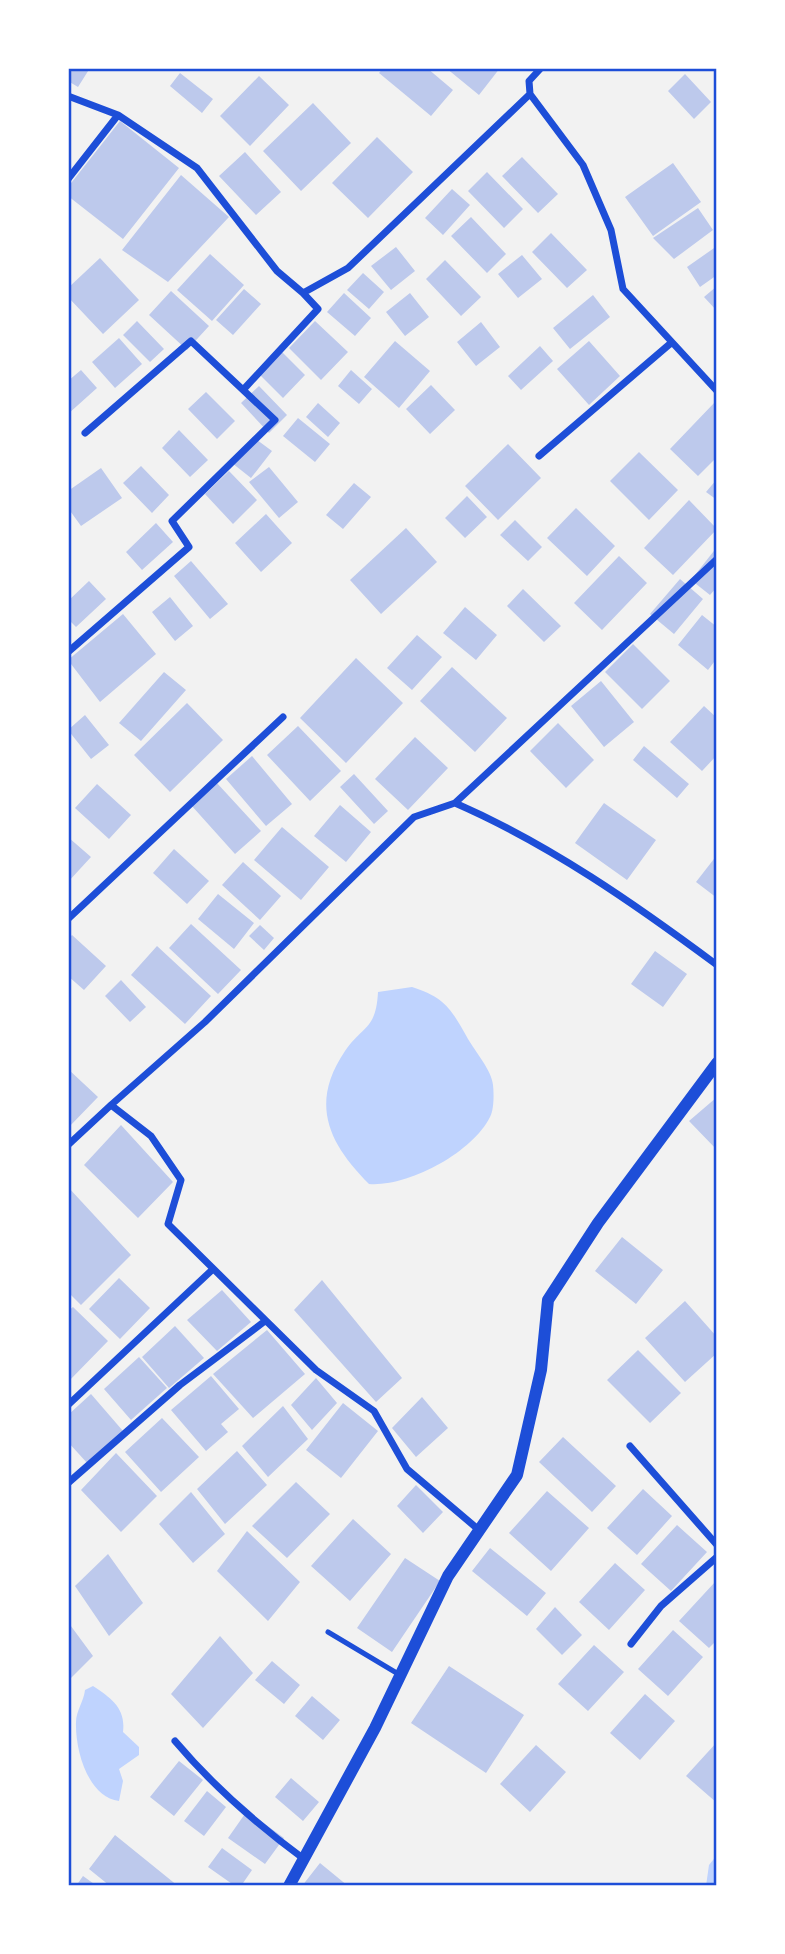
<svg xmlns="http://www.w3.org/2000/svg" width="785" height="1954" viewBox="0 0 785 1954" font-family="'PT Sans',sans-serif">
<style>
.water{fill:#bfd3fe}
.building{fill:#bdc9ec}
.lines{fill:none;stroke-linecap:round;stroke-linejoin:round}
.service{stroke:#1d4ed8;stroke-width:5}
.minor{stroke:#1d4ed8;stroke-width:7}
.tertiary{stroke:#1d4ed8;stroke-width:12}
.neatline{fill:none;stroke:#1d4ed8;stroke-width:2.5}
</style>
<rect width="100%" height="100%" fill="#f2f2f2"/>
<path class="water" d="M412 987C446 998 451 1009 468 1039 475 1051 492 1071 493 1085 494 1094 494 1110 490 1117 472 1153 408 1187 369 1184 329 1144 309 1104 345 1051 363 1025 376 1030 378 992Z
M93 1686C111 1698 126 1708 123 1732L139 1747V1755L119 1769 123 1781 119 1801C88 1797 75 1750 76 1722 76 1711 84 1701 85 1690Z
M717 1855V1886H706L709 1865Z"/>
<path class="building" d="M68 68H90L78 87 68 81Z
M383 68H427L453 90 431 116 379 73Z
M446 68H500L479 95Z
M180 73 213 99 202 113 170 86Z
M685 74 711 102 694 119 668 91Z
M259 76 289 105 250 146 220 116Z
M313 103 351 143 301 191 263 151Z
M120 121 179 168 123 239 68 196V187Z
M377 137 413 172 368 218 332 183Z
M245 152 281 192 256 215 219 176Z
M522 157 558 194 538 213 502 176Z
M673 163 701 202 653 236 625 197Z
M487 172 523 209 504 228 468 191Z
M181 175 229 217 168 282 122 250Z
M452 189 470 205 443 235 425 218Z
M698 208 713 230 674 259 653 238Z
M471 217 506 254 487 273 451 236Z
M551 233 587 270 567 288 532 252Z
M717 246V275L700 287 687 267Z
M396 247 415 271 391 290 371 266Z
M210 254 244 285 212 321 177 290Z
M522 255 542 279 518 298 498 274Z
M100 258 139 300 103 334 68 297V288Z
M445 260 481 297 461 316 426 279Z
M363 273 384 292 369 309 347 290Z
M717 286V311L704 297Z
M244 289 261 304 233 335 216 320Z
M171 291 209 326 187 350 149 315Z
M344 293 371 318 355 336 327 312Z
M410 293 429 317 405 336 386 312Z
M593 295 610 317 570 349 553 328Z
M137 321 164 349 150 362 123 335Z
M315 321 348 352 321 380 289 348Z
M481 322 500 347 476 366 457 342Z
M119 338 142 364 115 388 92 362Z
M395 341 430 371 399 408 364 377Z
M589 341 620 376 589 405 557 369Z
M540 346 553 361 521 390 508 376Z
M279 349 305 375 283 398 256 371Z
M81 370 97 388 68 414V381Z
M351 370 372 389 359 404 338 386Z
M431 385 455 410 430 434 406 409Z
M259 386 287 415 269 433 241 403Z
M206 392 235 421 217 439 188 409Z
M715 402 717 457 698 476 670 449Z
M318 403 340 423 328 437 306 417Z
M298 418 330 444 315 462 283 436Z
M179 430 208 460 190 477 162 448Z
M253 437 272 451 251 478 232 463Z
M508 444 541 478 498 520 465 486Z
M639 452 678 490 649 520 610 481Z
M141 466 169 495 152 513 123 483Z
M269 467 298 502 279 518 249 482Z
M101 468 122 498 81 526 68 508V491Z
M229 471 257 500 233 524 205 494Z
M717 479V500L706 492Z
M354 483 371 497 343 529 326 515Z
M467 496 487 517 465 538 445 518Z
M689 500 717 529 673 575 644 548Z
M576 508 615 546 587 576 547 538Z
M266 514 292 543 261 572 235 543Z
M515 520 542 547 528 561 500 535Z
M156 523 173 542 142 570 126 552Z
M406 528 437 562 381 614 350 580Z
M717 547V587L710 595 691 580Z
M619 556 647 583 602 630 574 603Z
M191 561 228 604 210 619 174 576Z
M680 579 703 599 674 634 650 614Z
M89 581 106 599 76 627 68 619V601Z
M523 589 561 626 544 642 507 606Z
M170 597 193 626 175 641 152 612Z
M465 607 497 635 476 660 443 633Z
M123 614 156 654 100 702 68 660Z
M702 615 717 627V658L708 670 678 645Z
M417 635 442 657 412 690 387 668Z
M633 644 670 681 642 709 605 672Z
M356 658 403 703 346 763 300 718Z
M452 667 507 718 475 752 420 701Z
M164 672 186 690 141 741 119 723Z
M601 681 634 722 604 747 571 706Z
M187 703 223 740 170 792 134 755Z
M704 706 717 718V755L702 771 670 742Z
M85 715 109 745 91 759 68 730Z
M558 723 594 760 566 788 530 751Z
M298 726 341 771 310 801 267 755Z
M415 737 448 768 408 810 375 779Z
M644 746 689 784 677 798 633 760Z
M252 756 292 804 266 826 226 779Z
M354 774 388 811 374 824 340 787Z
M216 782 261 831 235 854 191 805Z
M97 784 131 815 109 839 75 808Z
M604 803 656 840 627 880 575 843Z
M340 805 371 832 346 862 314 836Z
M282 827 329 867 301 900 254 860Z
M68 837 91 857 68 882Z
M174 849 209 881 187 904 153 873Z
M717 855V898L696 882Z
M243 862 281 896 260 920 222 885Z
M218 894 254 923 234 949 198 919Z
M191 924 241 970 218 994 169 948Z
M260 925 274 938 264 950 249 936Z
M72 935 106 966 84 990 68 976V939Z
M157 946 211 996 185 1024 131 975Z
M655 951 687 974 663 1007 631 984Z
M121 980 146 1007 130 1022 105 996Z
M68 1069 98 1097 68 1128Z
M717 1097V1150L689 1121Z
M121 1125 173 1182 138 1218 84 1165Z
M68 1187 131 1255 81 1305 68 1292Z
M622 1237 663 1270 636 1304 595 1271Z
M119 1278 150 1308 120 1339 89 1309Z
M322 1280 402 1378 376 1402 294 1310Z
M222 1290 251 1322 217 1351 187 1320Z
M685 1301 717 1337V1353L685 1382 645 1338Z
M73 1307 108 1341 68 1382V1311Z
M175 1326 204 1358 169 1388 142 1357Z
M267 1330 305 1374 253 1418 213 1374Z
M638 1350 681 1393 650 1423 607 1380Z
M139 1357 167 1388 131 1420 104 1389Z
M211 1376 239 1409 221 1424 228 1432 206 1451 171 1410Z
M316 1378 337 1403 312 1430 291 1405Z
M91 1394 123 1431 88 1464 68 1442V1415Z
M422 1397 448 1428 416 1457 392 1428Z
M343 1403 378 1431 341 1478 306 1450Z
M283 1406 308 1439 268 1477 242 1446Z
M162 1418 199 1457 161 1492 125 1452Z
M563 1437 616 1486 592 1512 539 1462Z
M237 1451 267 1485 225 1524 197 1489Z
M116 1453 157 1496 121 1532 81 1490Z
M296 1482 330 1514 287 1558 252 1526Z
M416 1485 443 1512 423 1533 397 1506Z
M643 1489 672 1516 637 1555 607 1528Z
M547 1491 589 1528 551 1571 509 1533Z
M191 1492 225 1534 193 1563 159 1524Z
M353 1519 391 1554 350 1601 311 1566Z
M677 1525 707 1552 671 1591 641 1564Z
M247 1531 300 1582 268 1621 217 1571Z
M490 1548 546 1593 527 1616 472 1571Z
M108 1554 143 1603 109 1636 75 1586Z
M405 1558 440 1581 392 1652 357 1628Z
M615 1563 645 1590 609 1630 579 1602Z
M715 1582 717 1640 709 1648 679 1621Z
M555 1607 582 1635 562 1655 536 1629Z
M68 1622 93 1656 68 1681Z
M673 1630 703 1657 668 1696 638 1669Z
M220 1636 253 1673 203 1728 171 1694Z
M594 1645 624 1672 588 1711 558 1684Z
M272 1661 300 1685 284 1704 255 1680Z
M449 1666 524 1715 486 1773 411 1723Z
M645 1694 675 1721 640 1760 610 1733Z
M312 1696 340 1720 323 1740 295 1716Z
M717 1742V1803L686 1776Z
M536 1745 566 1772 530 1812 500 1784Z
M179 1761 203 1780 174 1816 150 1797Z
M291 1778 319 1802 303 1821 275 1797Z
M207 1791 226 1807 204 1836 184 1821Z
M247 1811 284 1838 265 1864 228 1838Z
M115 1835 178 1886H110L89 1869Z
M222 1848 252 1870 241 1886H235L208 1867Z
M320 1863 348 1886H302Z
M83 1876 97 1886H76Z"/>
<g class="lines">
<path class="service" d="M328 1632 400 1675"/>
<path class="minor" d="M530 94 583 165 611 230 623 289 717 391
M68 96 118 115 197 168 277 271 303 293 348 268 530 94 529 81 541 68
M68 179 118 115
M243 390 318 309 303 293
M539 456 671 343
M68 652 189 547 172 521 275 420 191 341 85 433
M455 803 717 559
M68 919 283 717
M68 1145 111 1105
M68 1405 212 1270
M630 1446 717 1545
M68 1483 180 1385 265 1321
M479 1530 407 1469 374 1411 316 1370 168 1224 181 1180 151 1136 111 1105 205 1022 414 817 455 803C549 844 635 904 717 965
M631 1644 661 1606 717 1557
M175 1741C214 1787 255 1823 304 1859"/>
<path class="tertiary" d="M289 1886 375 1728 448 1576 517 1475 541 1370 548 1300 598 1223 717 1063"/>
</g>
<rect width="785" height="1954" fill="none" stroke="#ffffff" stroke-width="140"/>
<rect x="70" y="70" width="645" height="1814" class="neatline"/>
</svg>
